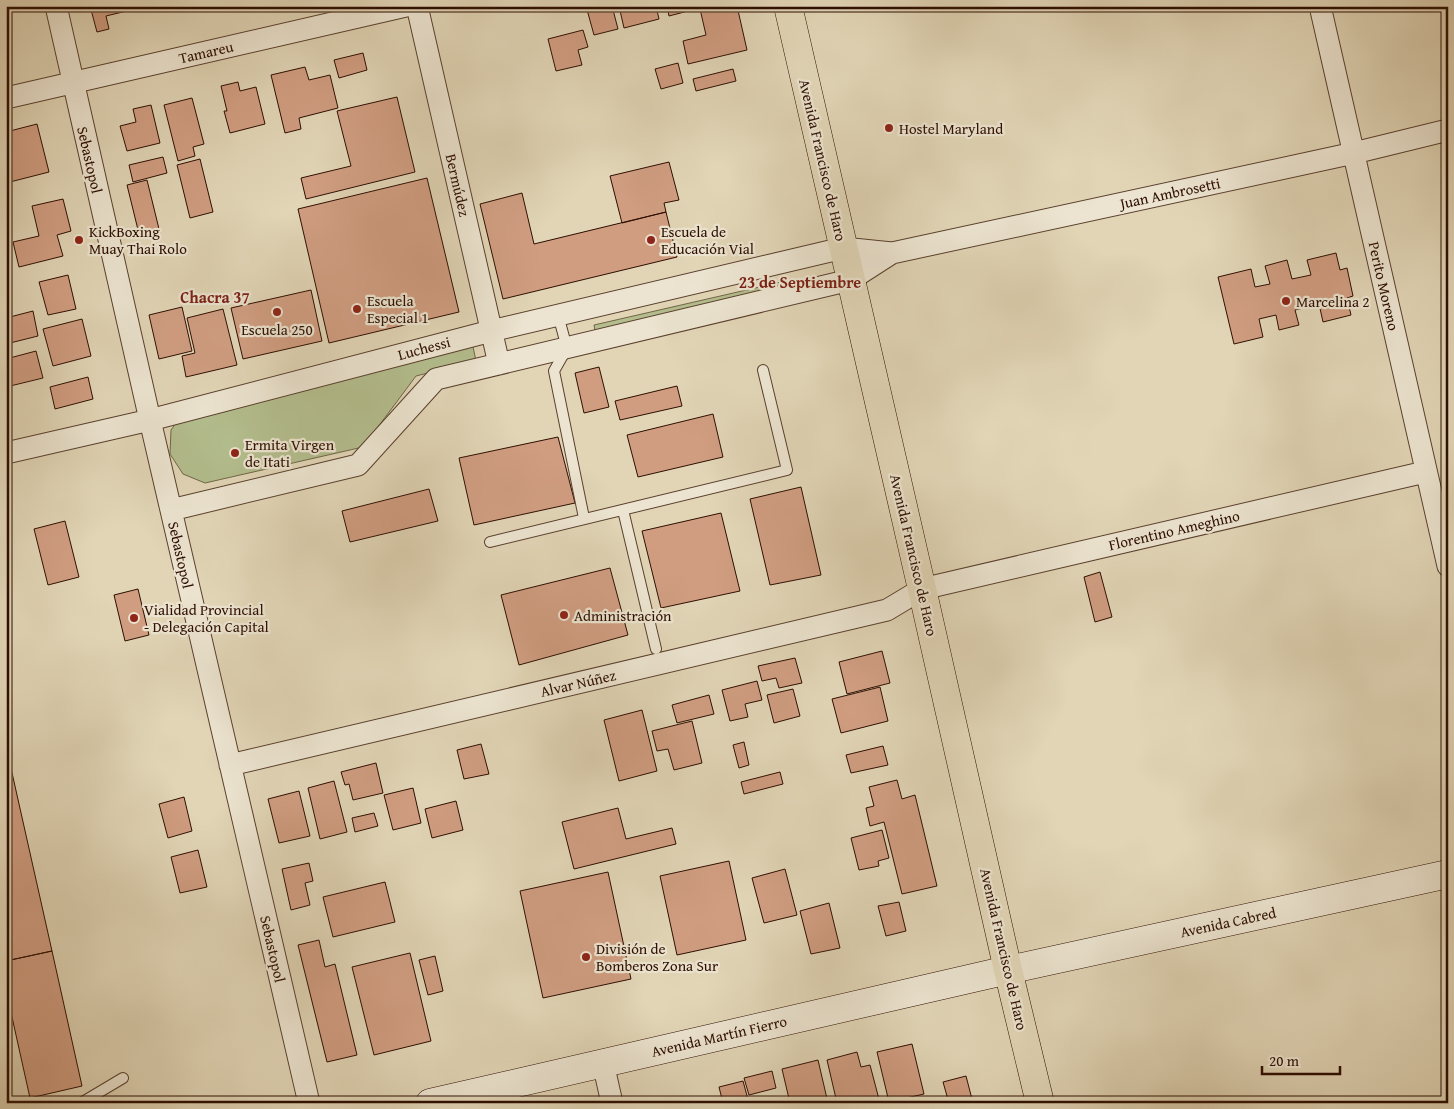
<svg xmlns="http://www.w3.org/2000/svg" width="1454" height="1109" viewBox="0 0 1454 1109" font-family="'Gentium Book Plus',serif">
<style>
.green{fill:#b3bd8d;stroke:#706647}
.building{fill:#d09d81;stroke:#2d0e01}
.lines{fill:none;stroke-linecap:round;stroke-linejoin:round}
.lane-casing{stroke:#5a402e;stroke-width:12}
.street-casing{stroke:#5a402e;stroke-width:23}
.secondary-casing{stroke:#2d0e01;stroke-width:29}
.primary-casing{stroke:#2d0e01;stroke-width:29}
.lane{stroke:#ece4d0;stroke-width:10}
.street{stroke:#ece4d0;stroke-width:21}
.secondary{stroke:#ece4d0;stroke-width:28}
.primary{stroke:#e1d5b6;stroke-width:28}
.poi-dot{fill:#8f2418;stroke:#ece4d0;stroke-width:2}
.labels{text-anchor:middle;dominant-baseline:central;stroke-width:4.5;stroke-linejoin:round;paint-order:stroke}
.street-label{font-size:15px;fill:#2d0e01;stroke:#ece4d0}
.poi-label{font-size:15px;fill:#2d0e01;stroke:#ece4d0;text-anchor:start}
.neighbourhood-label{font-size:16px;font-weight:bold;fill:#7a1f14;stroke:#ece4d0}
</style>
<rect width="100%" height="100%" fill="#e1d5b6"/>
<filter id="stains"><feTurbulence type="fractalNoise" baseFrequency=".004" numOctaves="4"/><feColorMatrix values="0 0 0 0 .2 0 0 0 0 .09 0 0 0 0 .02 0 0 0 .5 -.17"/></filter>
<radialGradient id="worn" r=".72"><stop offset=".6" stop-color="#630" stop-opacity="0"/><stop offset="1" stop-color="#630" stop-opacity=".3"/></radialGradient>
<path class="green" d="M790 280 792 290 596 336 594 325Z
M472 342 476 361 416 376 363 447 205 483 183 474 170 454 171 430 185 410Z"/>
<path class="building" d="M90 6H134L135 9 106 16 109 29 97 32Z
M586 6H612L618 29 594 35Z
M619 6H656L659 19 624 28Z
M667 6H691L692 10 669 16Z
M712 6H737L747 50 688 64 683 41 706 35 700 9Z
M583 30 588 47 578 50 582 65 556 71 548 39Z
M363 53 367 70 339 78 334 60Z
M678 63 683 83 661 89 655 69Z
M305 67 309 80 330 75 338 108 299 118 301 129 285 133 271 75Z
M733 69 736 81 696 91 693 79Z
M238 82 240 91 256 87 265 124 230 133 224 111H227L221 86Z
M397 97 415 172 306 199 301 178 351 166 337 111Z
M192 98 204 144 193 147 195 156 178 161 164 105Z
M151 105 160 143 127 151 120 126 136 122 133 109Z
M37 124 49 172 6 183V132Z
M163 157 167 173 133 182 129 165Z
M200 159 213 212 190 218 177 165Z
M669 162 679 200 664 203 666 212 622 223 610 176Z
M427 178 459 312 329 343 298 209Z
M147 180 160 233 140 238 127 185Z
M522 193 534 244 666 212 677 257 503 299 480 204Z
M63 199 71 231 57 235 63 256 19 267 13 242 39 236 32 206Z
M1336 253 1340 270 1347 268 1353 296 1347 298 1351 315 1323 322 1319 304 1295 310 1299 325 1279 330 1276 315 1259 319 1263 337 1234 344 1218 277 1251 269 1255 287 1270 284 1265 266 1287 260 1292 279 1311 275 1307 260Z
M68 275 76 309 48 315 39 282Z
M311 290 322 341 243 359 231 308Z
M182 307 192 351 159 359 149 315Z
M223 309 237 365 186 377 182 356 195 353 187 318Z
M33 311 38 336 6 344V318Z
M82 319 91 356 53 366 43 329Z
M36 351 43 378 6 387V359Z
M599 367 609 407 584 413 575 373Z
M88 377 93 399 55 409 50 387Z
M677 386 682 406 620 420 615 401Z
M713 414 723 457 638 477 627 435Z
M558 437 575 503 474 525 459 458Z
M801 487 821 575 770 585 750 499Z
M429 489 438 521 350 542 342 511Z
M721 513 740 591 661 608 642 531Z
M65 521 79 577 48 585 34 529Z
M610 568 628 635 519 665 501 595Z
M1100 572 1112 617 1095 622 1084 577Z
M138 589 149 635 125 641 114 595Z
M882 651 890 683 847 694 839 662Z
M795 658 802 683 779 688 776 678 762 681 758 666Z
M757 681 762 700 745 704 748 717 730 721 722 690Z
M880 687 888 721 841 733 832 699Z
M793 689 800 716 774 723 767 695Z
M709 695 714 714 677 723 672 705Z
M642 710 657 771 619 781 604 720Z
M692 721 702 763 674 770 668 749 657 751 652 731Z
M744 742 749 765 739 768 733 745Z
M481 744 489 774 464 779 457 750Z
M6 746 52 951 6 961Z
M883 746 888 765 851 773 846 755Z
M376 763 383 793 353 800 349 784 345 785 341 772Z
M780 772 783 784 744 794 741 782Z
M897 780 902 799 915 795 937 886 902 894 884 822 870 826 866 808 874 806 869 787Z
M334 781 347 832 320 839 308 788Z
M413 788 421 823 393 830 384 795Z
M299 791 310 836 279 843 268 799Z
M184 797 192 831 168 838 159 804Z
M456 801 463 830 432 838 425 809Z
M618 808 626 839 672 828 676 844 574 869 562 822Z
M374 813 378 826 355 832 352 818Z
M882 830 889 858 878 861 879 866 859 870 851 838Z
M198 850 207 887 180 893 171 857Z
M729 861 746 940 677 955 660 876Z
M309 863 313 881 305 883 310 905 291 910 282 869Z
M785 869 797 915 764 923 752 878Z
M608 872 631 979 543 998 520 891Z
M385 882 395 922 333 937 323 897Z
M899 902 906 931 886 936 878 906Z
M829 903 840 948 811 954 800 911Z
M319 940 325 967 335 964 357 1055 327 1062 298 945Z
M52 951 82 1086 30 1098 6 990V961Z
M410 953 431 1041 374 1055 352 967Z
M435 956 443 991 428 995 419 960Z
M912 1044 924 1094 889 1102 877 1052Z
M857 1052 861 1067 870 1065 880 1103H837L827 1060Z
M818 1060 828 1103H790L782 1069Z
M772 1071 776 1088 749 1095 744 1078Z
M966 1076 973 1103H949L943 1082Z
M743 1081 749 1103H723L719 1087Z"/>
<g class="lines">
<defs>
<path id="lane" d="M558 315 567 348 554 371 584 518
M623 510 656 649
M490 542 787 470 763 370
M81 1103 123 1078"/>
<path id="street" d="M56 6 150 420 309 1103
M417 6 499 364
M1320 6 1448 566
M6 98 406 6
M6 453 150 420 491 331 843 248 892 253 1354 153 1448 130
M171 510 358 465 436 379 850 280 892 253
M230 765 887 610 922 589 1425 472
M603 1063 612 1103"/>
<path id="secondary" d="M430 1103 1008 970 1448 874"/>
<path id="primary" d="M788 6 922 589 1008 970 1040 1103"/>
</defs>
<use href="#lane" class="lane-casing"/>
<use href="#street" class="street-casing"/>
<use href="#secondary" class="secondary-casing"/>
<use href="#primary" class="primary-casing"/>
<use href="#lane" class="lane"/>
<use href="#street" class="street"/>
<use href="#secondary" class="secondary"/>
<use href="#primary" class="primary"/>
</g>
<g class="poi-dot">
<circle cx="889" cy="128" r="5"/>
<circle cx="79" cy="240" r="5"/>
<circle cx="651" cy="240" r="5"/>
<circle cx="1286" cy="301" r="5"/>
<circle cx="357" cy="309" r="5"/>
<circle cx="277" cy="312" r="5"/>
<circle cx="235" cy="453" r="5"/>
<circle cx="564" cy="615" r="5"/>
<circle cx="134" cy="618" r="5"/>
<circle cx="586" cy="957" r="5"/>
</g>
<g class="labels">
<g class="street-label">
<text transform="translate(206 52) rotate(-13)">Tamareu</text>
<text transform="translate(90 160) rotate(77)">Sebastopol</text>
<text transform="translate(823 160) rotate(77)">Avenida Francisco de Haro</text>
<text transform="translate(458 185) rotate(77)">Bermúdez</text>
<text transform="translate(1170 193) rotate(-12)">Juan Ambrosetti</text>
<text transform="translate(1384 286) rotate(77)">Perito Moreno</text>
<text transform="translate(424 348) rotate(-15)">Luchessi</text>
<text transform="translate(1174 530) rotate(-13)">Florentino Ameghino</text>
<text transform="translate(181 555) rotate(77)">Sebastopol</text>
<text transform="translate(914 555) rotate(77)">Avenida Francisco de Haro</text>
<text transform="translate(578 683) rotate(-13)">Alvar Núñez</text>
<text transform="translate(1228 922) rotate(-12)">Avenida Cabred</text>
<text transform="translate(273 949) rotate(77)">Sebastopol</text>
<text transform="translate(1004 949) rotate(77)">Avenida Francisco de Haro</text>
<text transform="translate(719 1036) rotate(-13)">Avenida Martín Fierro</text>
</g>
<g class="poi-label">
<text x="899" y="128">Hostel Maryland</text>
<text x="89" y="231">KickBoxing<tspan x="89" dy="17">Muay Thai Rolo</tspan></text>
<text x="661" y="231">Escuela de<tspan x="661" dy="17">Educación Vial</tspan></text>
<text x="367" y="300">Escuela<tspan x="367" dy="17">Especial 1</tspan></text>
<text x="1296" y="301">Marcelina 2</text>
<text x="277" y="329" text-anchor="middle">Escuela 250</text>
<text x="245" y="444">Ermita Virgen<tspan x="245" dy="17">de Itati</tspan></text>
<text x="144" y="609">Vialidad Provincial<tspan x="144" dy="17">- Delegación Capital</tspan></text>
<text x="574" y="615">Administración</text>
<text x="596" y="948">División de<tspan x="596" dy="17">Bomberos Zona Sur</tspan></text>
</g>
<g class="neighbourhood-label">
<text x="800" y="282">23 de Septiembre</text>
<text x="215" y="297">Chacra 37</text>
</g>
</g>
<rect width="1454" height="1109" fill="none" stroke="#e1d5b6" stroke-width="25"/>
<rect x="8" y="8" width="1439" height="1094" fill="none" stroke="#2d0e01" stroke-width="2.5"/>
<rect x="12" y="12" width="1429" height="1084" fill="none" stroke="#2d0e01"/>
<path d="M1262 1066v8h78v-8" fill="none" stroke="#2d0e01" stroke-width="2.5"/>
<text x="1269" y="1066" font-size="15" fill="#2d0e01" stroke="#ece4d0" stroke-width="4" paint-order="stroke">20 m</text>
<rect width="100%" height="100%" filter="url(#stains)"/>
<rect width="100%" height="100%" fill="url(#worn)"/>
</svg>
